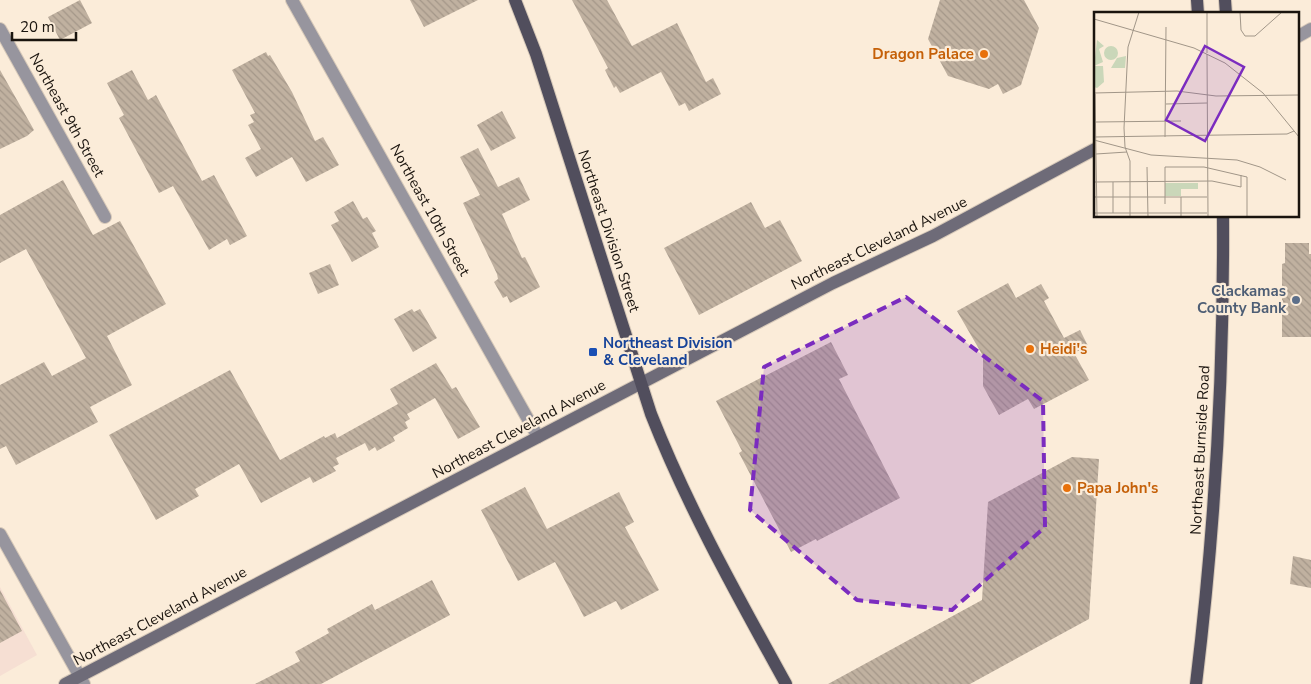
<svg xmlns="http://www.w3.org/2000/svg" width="1311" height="684" viewBox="0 0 1311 684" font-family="'Nunito Sans',sans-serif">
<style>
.education{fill:#f6dfd3}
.building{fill:url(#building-back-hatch)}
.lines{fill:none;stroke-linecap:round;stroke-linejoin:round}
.minor-casing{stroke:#d7c9b9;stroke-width:14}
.tertiary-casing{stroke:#d7c9b9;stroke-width:14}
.secondary-casing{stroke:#d7c9b9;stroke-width:14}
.primary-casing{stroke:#d7c9b9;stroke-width:14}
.minor{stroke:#97959e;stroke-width:12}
.tertiary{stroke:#97959e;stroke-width:12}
.secondary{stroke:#6e6b78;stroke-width:12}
.primary{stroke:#514e5d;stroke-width:12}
.marked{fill:#7b2cbf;fill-opacity:0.2;stroke:#7b2cbf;stroke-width:4;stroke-dasharray:10 6;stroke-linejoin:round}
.food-dot{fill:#e8710a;stroke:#fbecd9;stroke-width:2}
.service-dot{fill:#5c6f8a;stroke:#fbecd9;stroke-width:2}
.transit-dot{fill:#1a4fb4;stroke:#fbecd9;stroke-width:2}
.labels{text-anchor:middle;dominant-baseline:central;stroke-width:4.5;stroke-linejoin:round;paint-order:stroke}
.food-label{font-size:15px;font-weight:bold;fill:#c56008;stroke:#fbecd9;text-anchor:start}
.street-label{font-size:15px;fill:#1a140e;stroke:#fbecd9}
.service-label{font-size:15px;font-weight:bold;fill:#4e5e75;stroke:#fbecd9;text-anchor:end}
.transit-label{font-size:15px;font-weight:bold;fill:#164399;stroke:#fbecd9;text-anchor:start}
.inset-road{fill:none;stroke:#a19688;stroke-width:1}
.view{fill:#7b2cbf;fill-opacity:0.15;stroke:#7b2cbf;stroke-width:2.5}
.inset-edge{fill:none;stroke:#1a140e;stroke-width:2.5}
</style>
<defs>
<pattern id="building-back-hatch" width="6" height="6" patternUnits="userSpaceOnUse" patternTransform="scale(1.25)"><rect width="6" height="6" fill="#c0b1a0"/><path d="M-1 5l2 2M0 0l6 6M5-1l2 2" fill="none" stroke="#a49789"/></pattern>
</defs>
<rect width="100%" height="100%" fill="#fbecd9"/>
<path class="education" d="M0 587 37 655 0 676Z"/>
<path class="building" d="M80 0 92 23 60 40 48 17Z
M410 0H478L424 27Z
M572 0H607L632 46 677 23 706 82 713 78 721 94 689 111 685 103 679 106 661 72 620 93 616 86 614 88 605 70 608 68Z
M940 0H1024L1039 28 1021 85 1003 94 998 84 989 89 948 76 928 39Z
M266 52 268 56 270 55 292 92 315 141 323 137 339 165 306 182 292 157 256 177 245 158 261 149 248 125 254 122 250 115 255 113 232 70Z
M0 70 34 130 27 136 0 149Z
M132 70 148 100 156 95 202 181 214 175 247 236 230 245 227 239 209 250 173 186 159 193 119 118 124 115 107 83Z
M502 111 516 138 491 151 477 125Z
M478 148 498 187 519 177 530 200 502 214 522 258 525 257 540 287 510 303 507 296 503 298 494 282 498 279 497 274 463 203 480 195 460 157Z
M63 180 93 235 120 221 166 304 107 336 132 385 90 407 98 422 16 465 6 446 0 449V385L44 362 52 376 86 358 26 249 0 263V215Z
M353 201 363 219 367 217 376 231 372 233 379 247 352 262 331 225 339 221 334 212Z
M751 202 765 228 780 220 802 261 699 315 664 248Z
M1285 243H1309V254H1311V337H1282V264L1285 263Z
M330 264 339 285 318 294 309 273Z
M1008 283 1016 298 1041 284 1049 298 1044 301 1064 338 1080 330 1088 346 1074 353 1089 380 1034 409 1028 399 999 415 983 386V356L957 311Z
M412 309 414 312 420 309 437 338 413 352 394 319Z
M831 342 848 375 839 379 900 498 817 541 816 539 791 552 739 453 742 451 716 401Z
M436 363 452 389 456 387 480 427 458 439 435 398 407 414 410 419 405 422 408 428 393 437 395 441 377 451 375 447 369 451 365 443 336 458 339 464 333 467 336 471 313 483 310 477 261 503 239 464 195 489 199 496 156 520 109 435 230 370 280 460 324 436 325 438 335 433 337 438 398 404 390 389Z
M1072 457 1099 459 1089 619 970 684H828L982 600 988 502Z
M525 487 547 529 619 492 634 522 625 527 659 590 621 610 616 601 584 617 555 562 518 581 481 510Z
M1293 556 1311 560V588L1290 584Z
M432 580 450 615 321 684H255L300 661 295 652 329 633 327 629 372 604 375 610Z
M0 590 22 631 0 643Z"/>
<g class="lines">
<defs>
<path id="minor" d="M292 0 538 437
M0 29 105 217"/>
<path id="tertiary" d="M1297 37 1311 29
M0 534 84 684"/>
<path id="secondary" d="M65 684 833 283 933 236 1095 149"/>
<path id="primary" d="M515 0 536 54 651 414C688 508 737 595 786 684
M1197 0 1198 14
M1225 0 1226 14
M1196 684C1215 528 1224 373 1223 216"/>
</defs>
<use href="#minor" class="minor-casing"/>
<use href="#tertiary" class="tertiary-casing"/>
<use href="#secondary" class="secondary-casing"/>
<use href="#primary" class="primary-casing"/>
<use href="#minor" class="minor"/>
<use href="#tertiary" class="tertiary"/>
<use href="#secondary" class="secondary"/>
<use href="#primary" class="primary"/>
</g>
<path class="marked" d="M906 297 1043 401 1045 527 952 610 857 600 750 510 764 367Z"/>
<g class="food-dot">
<circle cx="984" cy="54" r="5"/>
<circle cx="1030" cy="349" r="5"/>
<circle cx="1067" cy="488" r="5"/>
</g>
<circle class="service-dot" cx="1296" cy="300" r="5"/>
<rect class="transit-dot" x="588" y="347" width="10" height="10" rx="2.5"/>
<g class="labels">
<g class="food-label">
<text x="974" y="54" text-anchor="end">Dragon Palace</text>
<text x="1040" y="349">Heidi's</text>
<text x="1077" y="488">Papa John's</text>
</g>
<g class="street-label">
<text transform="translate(67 115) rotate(61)">Northeast 9th Street</text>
<text transform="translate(430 210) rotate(61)">Northeast 10th Street</text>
<text transform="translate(609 231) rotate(72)">Northeast Division Street</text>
<text transform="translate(879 243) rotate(-26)">Northeast Cleveland Avenue</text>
<text transform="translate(519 429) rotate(-28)">Northeast Cleveland Avenue</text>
<text transform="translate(1200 450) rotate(-87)">Northeast Burnside Road</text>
<text transform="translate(160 616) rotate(-28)">Northeast Cleveland Avenue</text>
</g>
<g class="service-label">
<text x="1286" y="291">Clackamas<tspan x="1286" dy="17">County Bank</tspan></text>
</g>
<g class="transit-label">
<text x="603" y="343">Northeast Division<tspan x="603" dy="17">&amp; Cleveland</tspan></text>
</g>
</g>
<g transform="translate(1094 12)">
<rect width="205" height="205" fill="#fbecd9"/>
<path d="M3 28 10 34 5 37 9 50 0 54ZM10 41a7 7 0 1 1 14 0a7 7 0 1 1-14 0ZM32 44 31 56H17L23 46ZM0 54H9L10 70 3 76 0 75ZM71 171H104V177H87V184H71Z" fill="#cad7b9"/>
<path class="inset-road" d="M113 0V41M146 0 147 18 151 24M0 7 100 36 131 51 169 81 205 125M151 24H161L188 0M113 42 114 205M0 81 83 79 122 84 205 83M1 82 3 205M72 92 113 91M2 110 87 109M0 125 193 122 200 119M71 125 72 15M0 128 57 143 143 148 166 155 192 168M2 142 33 140M53 155 54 205M0 170 118 169 147 175V163M19 170V201M0 185H113M71 192V155H110L153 165V205M0 201H113M36 205V149L31 135 30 116 34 35 45 0M87 205V185"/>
<path class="view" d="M111 34 150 55 111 129 72 108Z"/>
<rect width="205" height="205" class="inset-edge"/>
</g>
<path d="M12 32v8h64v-8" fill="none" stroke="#1a140e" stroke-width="2.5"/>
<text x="20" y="32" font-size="15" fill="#1a140e" stroke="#fbecd9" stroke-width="4" paint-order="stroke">20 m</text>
</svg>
